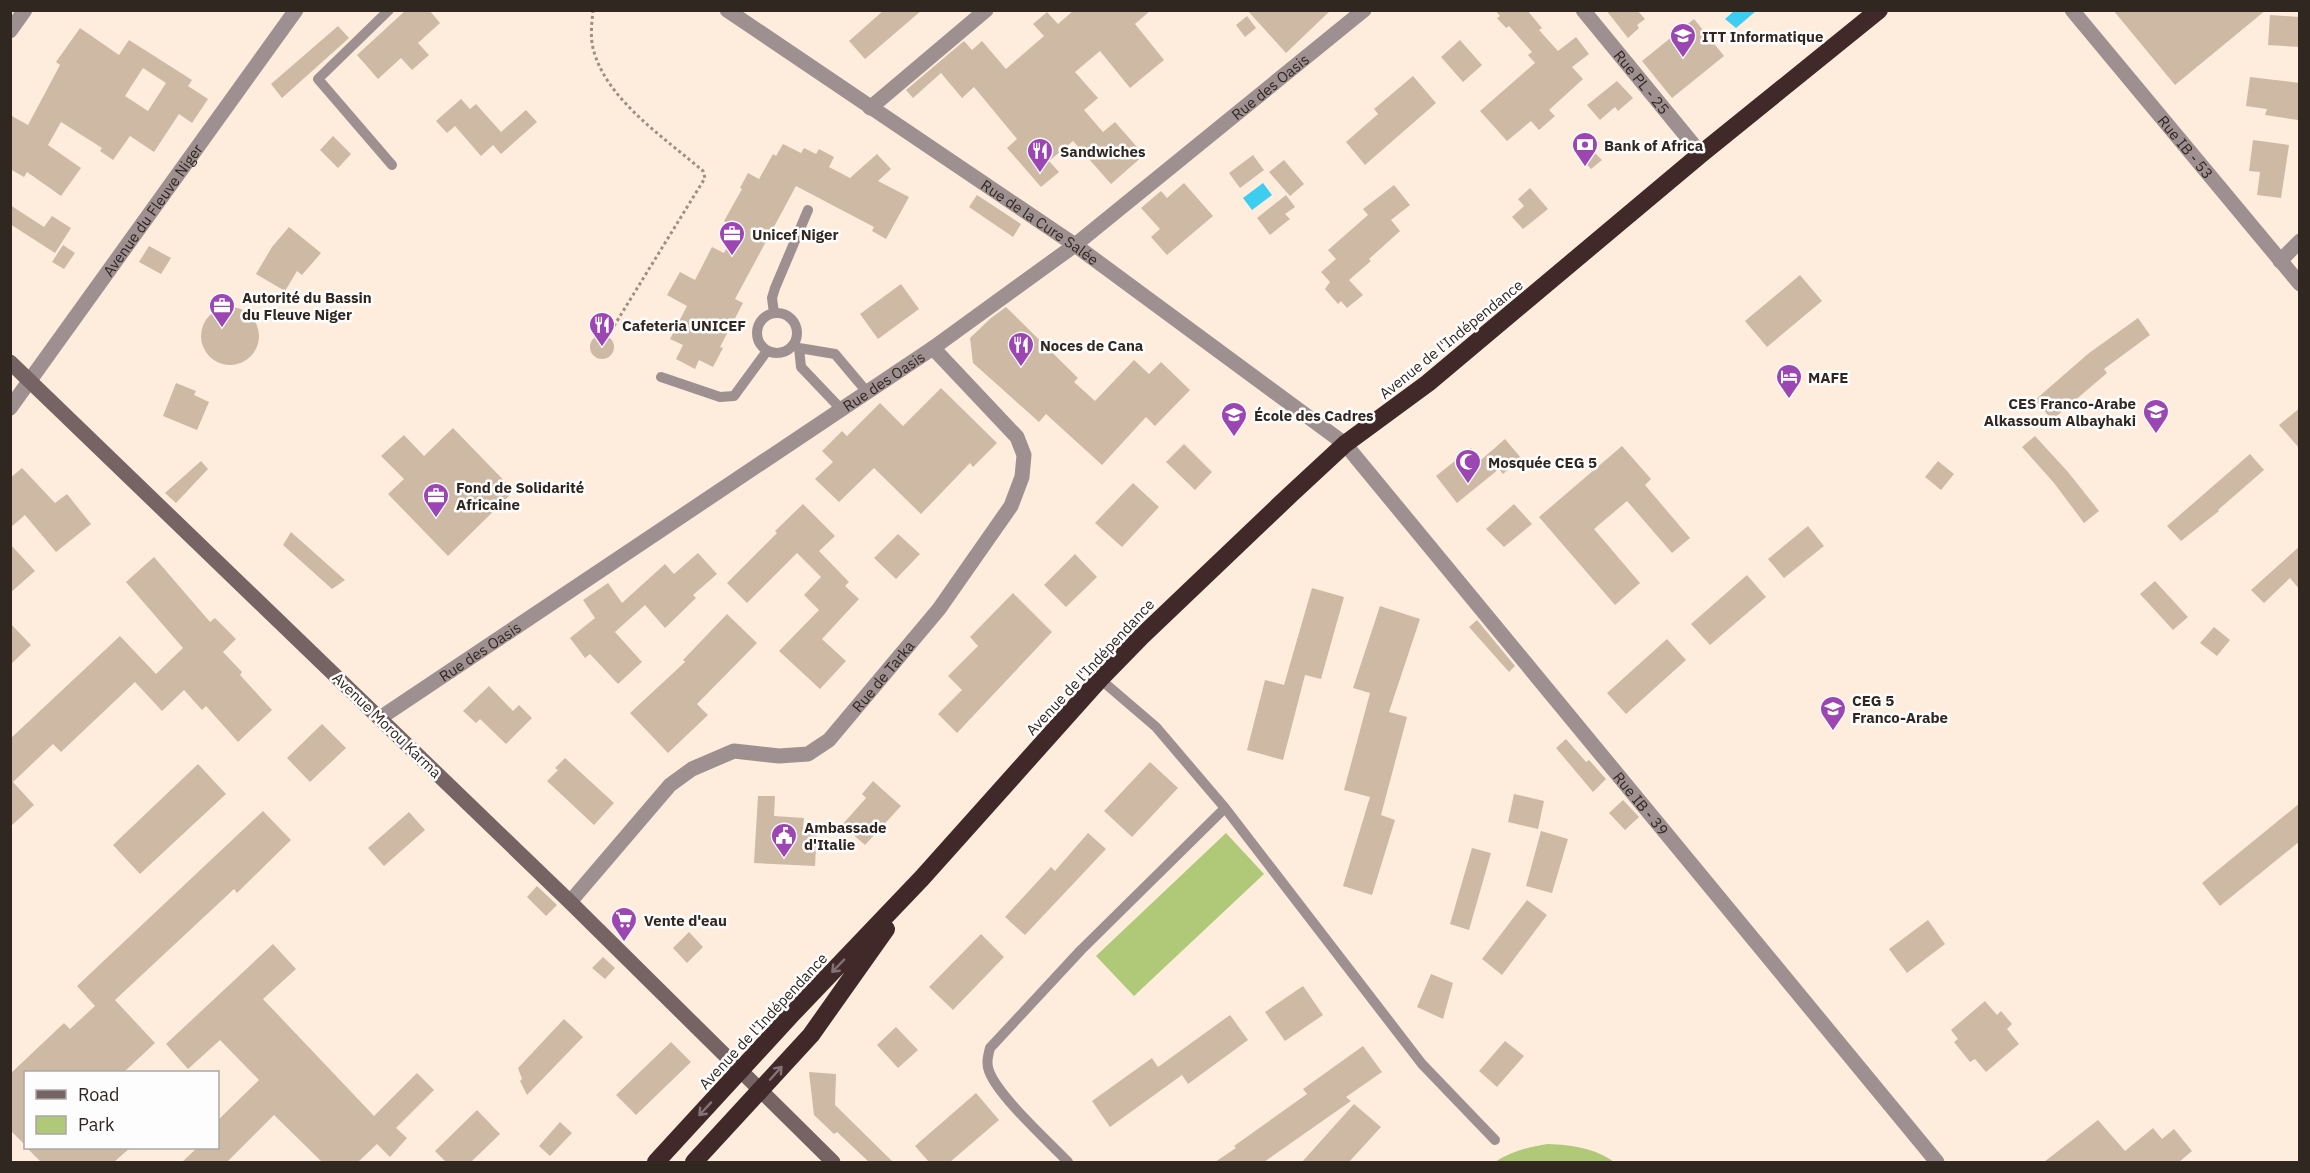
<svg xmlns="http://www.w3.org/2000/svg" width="2310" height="1173" viewBox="0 0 2310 1173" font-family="'IBM Plex Sans',sans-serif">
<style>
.green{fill:#afc978}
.water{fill:#3dcdf1}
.building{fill:#ceb9a5;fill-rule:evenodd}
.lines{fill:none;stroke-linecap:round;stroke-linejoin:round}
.path{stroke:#9c9083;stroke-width:3;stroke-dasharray:3 3;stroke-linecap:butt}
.lane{stroke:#9e9090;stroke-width:10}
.street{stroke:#9e9090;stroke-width:15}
.secondary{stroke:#766363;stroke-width:15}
.highway{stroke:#41292a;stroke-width:18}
.oneway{stroke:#837374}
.labels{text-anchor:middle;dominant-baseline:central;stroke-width:5;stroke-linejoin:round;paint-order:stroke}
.poi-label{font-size:15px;font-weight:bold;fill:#2f2720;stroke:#fdfdfd;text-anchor:start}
.street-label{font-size:15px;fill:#2f2720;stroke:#fdfdfd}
</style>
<rect width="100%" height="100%" fill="#feeddc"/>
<path class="green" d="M1226 833 1264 874 1134 996 1096 956Z
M1548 1144C1572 1145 1595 1148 1614 1162H1495C1512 1151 1528 1147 1548 1144Z"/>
<path class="water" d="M1734 11V10L1756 11 1736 28 1725 19Z
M1263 183 1272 195 1252 210 1243 198Z"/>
<path class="building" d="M406 10H429L440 23 418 43 429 55 412 70 401 58 378 79 357 55Z
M884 10H922L865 59 849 41Z
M1074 10H1151L1135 24 1164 60 1130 88 1100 51 1075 72 1098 98 1084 110 1103 132 1115 122 1144 155 1111 184 1073 141 1049 161 1059 172 1041 187 1007 148 1017 139 974 87 962 98 941 73 913 98 906 90 964 41 972 50 982 41 1006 69 1044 36 1033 24 1047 12 1058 24Z
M1247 10H1331L1286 53Z
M1495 10H1527L1542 28 1539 30 1558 51 1576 37 1589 54 1572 67 1583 79 1549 110 1555 116 1539 130 1531 121 1507 141 1480 111 1535 63 1528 55 1532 52 1509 26 1506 28 1497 18 1500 16Z
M1606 10H1637L1645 19 1637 25 1639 28 1628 38Z
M2113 10H2266L2175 85Z
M2270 15 2300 17V47L2268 45Z
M1247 16 1256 28 1245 37 1236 25Z
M1694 19 1724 56 1672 98 1642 61Z
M338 26 349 38 282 98 271 84Z
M80 28 119 55 129 40 192 80 188 86 208 99 192 123 179 114 154 152 130 136 113 160 100 151 102 148 61 122 48 145 81 168 61 196 27 172 24 177 10 169V115L28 125 60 65 56 62ZM143 68 166 83 148 111 125 96Z
M1460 40 1482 65 1463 82 1441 57Z
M1413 76 1436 103 1365 165 1346 142 1378 114 1374 109Z
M2250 77 2300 83 2298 120 2265 115 2267 109 2246 106Z
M1617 81 1633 98 1618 111 1615 107 1600 120 1587 105Z
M461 99 470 109 476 104 501 132 526 110 537 122 501 154 493 145 481 156 455 126 447 133 436 121Z
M333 136 351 154 338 168 320 150Z
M2253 140 2289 145 2281 198 2257 195 2260 172 2249 171Z
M783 144 801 153 804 148 816 154 819 149 834 157 829 167 850 178 877 154 891 169 878 181 909 197 886 239 872 231 874 227 796 186 735 299 743 303 720 347 723 348 713 367 699 360 695 369 676 359 683 345 670 339 687 306 667 295 680 272 695 280 712 247 724 253 737 228 724 221 742 189 740 188 748 173 759 179 773 154 776 156Z
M1592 150 1602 160 1591 169 1582 159Z
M1253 155 1264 170 1240 188 1229 173Z
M1284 160 1304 184 1290 196 1269 172Z
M1184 183 1213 216 1167 255 1151 237 1160 229 1141 208 1161 191 1167 198Z
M1394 185 1410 205 1391 220 1400 231 1369 259 1371 261 1349 280 1363 295 1347 308 1341 301 1338 304 1325 289 1330 282 1321 272 1336 259 1328 250 1368 215 1363 209Z
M1530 188 1548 209 1523 229 1512 217 1524 206 1518 199Z
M977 195 1021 224 1013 237 969 207Z
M1286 195 1295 207 1285 214 1290 219 1270 235 1257 218Z
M10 205 44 227 52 216 71 228 55 253 10 224Z
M289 227 321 253 302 275 297 271 285 291 256 274 272 247Z
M63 245 75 253 64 269 52 262Z
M149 246 171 258 161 274 139 262Z
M1800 275 1822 301 1767 347 1745 321Z
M901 284 919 309 878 339 860 314Z
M201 336a29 29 0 1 1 58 0a29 29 0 1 1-58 0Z
M1006 307 1078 378 1074 382 1095 401 1134 360 1149 374 1161 362 1190 390 1155 426 1146 417 1102 465 1046 414 1039 422 973 363 970 338 991 318Z
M2138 318 2150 335 2104 369 2107 373 2052 420 2035 400 2089 353Z
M590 347a12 12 0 1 1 24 0a12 12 0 1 1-24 0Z
M176 383 196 391 194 395 209 402 197 430 163 416Z
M941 388 997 443 973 467 970 463 921 514 874 468 839 502 815 479 833 462 822 451 842 431 847 436 880 403 903 426Z
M2300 408V449L2279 425Z
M453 428 514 491 448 556 388 494 404 479 381 456 404 435 424 456Z
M2035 436 2068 472 2099 511 2084 523 2054 483 2022 447Z
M1505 439 1521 458 1503 474 1499 469 1457 503 1436 476 1471 448 1481 460Z
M1184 444 1212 472 1195 490 1166 462Z
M1622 446 1651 479 1645 485 1690 538 1672 553 1627 501 1594 529 1640 583 1615 605 1539 517Z
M2250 454 2264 470 2218 510 2219 511 2181 541 2167 526Z
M201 461 208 469 176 503 165 493Z
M1938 461 1954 474 1941 490 1925 477Z
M22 468 55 503 67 494 91 524 56 552 25 515 10 528V478Z
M1133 483 1159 507 1122 547 1095 523Z
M803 504 835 536 819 551 849 582 845 586 859 599 822 639 846 661 820 689 779 651 819 610 804 595 821 577 797 553 747 603 727 583 777 533 775 531Z
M1514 504 1532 524 1504 547 1486 529Z
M1808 526 1824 546 1784 578 1768 559Z
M291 532 345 580 332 589 283 545Z
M898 534 920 554 896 579 874 558Z
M10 544 35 571 10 593Z
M2300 546V590L2290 578 2264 603 2251 590Z
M698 553 717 574 693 595 696 598 665 628 645 605 615 632 642 662 618 684 590 654 585 658 570 638 595 618 583 600 608 583 622 603 665 564 674 574Z
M1075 554 1097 577 1066 607 1044 585Z
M154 557 210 622 215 618 236 639 223 652 242 672 240 675 272 710 238 742 206 706 202 710 184 690 162 711 135 682 61 752 53 744 13 782 34 805 10 827V739L120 636 156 674 183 648 126 582Z
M1747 575 1766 597 1710 645 1691 624Z
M2155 581 2188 617 2173 630 2140 594Z
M1312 588 1344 597 1321 679 1305 675 1283 760 1247 750 1265 680 1284 685Z
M1013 593 1052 632 957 733 938 714 962 690 948 676 978 646 970 637Z
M1380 606 1420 619 1389 712 1407 717 1381 815 1395 820 1372 895 1343 886 1370 797 1344 790 1370 693 1353 688Z
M727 614 757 643 697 704 708 715 668 753 630 713 685 662 683 660Z
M1477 620 1515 666 1509 672 1469 627Z
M10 623 31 645 10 665Z
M2214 627 2230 640 2217 656 2200 643Z
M1667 639 1686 660 1626 714 1607 693Z
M489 686 513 711 519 705 532 718 506 744 480 719 476 723 463 711Z
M322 724 346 748 310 782 287 758Z
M1566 739 1586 762 1589 760 1606 779 1593 792 1556 748Z
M565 758 614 803 594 825 547 781 558 770 555 768Z
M1150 762 1178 788 1132 837 1104 811Z
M198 764 226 794 140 874 113 845Z
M873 781 901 806 865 845 842 825 866 798 862 794Z
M1514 794 1544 801 1538 829 1508 822Z
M758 796H775L774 816 804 818 803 828 817 829 815 866 754 863Z
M1623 800 1639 817 1625 830 1609 813Z
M2300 803V841L2220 906 2202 883Z
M263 811 291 840 237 893 234 889 115 1000 155 1043 124 1072H26V1146L10 1130V1074L64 1023 70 1029 95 1006 77 986Z
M409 812 425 830 384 866 368 848Z
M1541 831 1568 839 1552 893 1526 886Z
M1088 833 1106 849 1025 935 1005 917 1051 867 1055 871Z
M1472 848 1491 853 1469 930 1450 924Z
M537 886 557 905 546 916 527 897Z
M1527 900 1547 915 1502 975 1482 959Z
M1928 920 1945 944 1907 973 1889 949Z
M689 932 703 947 687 963 673 948Z
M981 934 1004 957 953 1010 929 987Z
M273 944 296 969 263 999 374 1116 417 1073 434 1090 396 1128 407 1138 390 1157 377 1144 358 1162H322L274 1115 227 1162H182L197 1148H218V1120L259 1080 220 1040 188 1069 166 1044Z
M603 957 615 968 605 979 592 968Z
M1431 974 1453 983 1443 1019 1417 1007Z
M1303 986 1323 1015 1285 1041 1265 1012Z
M1985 1001 1997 1015 2001 1011 2012 1024 2007 1029 2019 1044 1986 1072 1975 1059 1970 1062 1954 1042 1958 1039 1951 1030Z
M1230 1015 1248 1040 1188 1084 1182 1075 1110 1127 1092 1101 1152 1058 1158 1067Z
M564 1019 583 1037 527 1095 520 1081 522 1079 518 1068Z
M896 1027 918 1050 898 1068 877 1045Z
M1505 1041 1524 1056 1497 1087 1479 1071Z
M671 1042 691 1062 636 1115 616 1095Z
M1363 1046 1382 1072 1346 1097 1351 1101 1264 1162H1215L1236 1148 1234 1146 1307 1094 1303 1089Z
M809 1072 836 1074 835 1105 893 1162H869L837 1132 834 1134 814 1115Z
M976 1093 999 1120 950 1162H929L915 1146Z
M1354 1104 1381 1127 1349 1162H1302Z
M477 1110 500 1134 471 1162H446L435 1151Z
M2098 1120 2125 1151 2153 1128 2162 1139 2174 1129 2192 1151 2179 1162H2044Z
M560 1122 572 1133 550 1156 539 1146Z
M27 1148H130L114 1162H41Z"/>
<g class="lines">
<path class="path" d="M593 10C592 22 590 36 593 48 605 99 665 138 703 171L705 178 609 334"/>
<path class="lane" d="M389 10 318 79 392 165
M757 333a20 20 0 1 1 40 0a20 20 0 1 1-40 0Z
M774 313 772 298 775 288 808 210
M661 377 720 397 734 396 767 351
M841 409 801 367 799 348 835 354 867 392
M1100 679 1156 727 1225 808 1422 1064 1495 1140
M1068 1162C1048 1141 998 1096 989 1071 986 1063 988 1056 990 1048L1081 950 1225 808"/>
<g class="street">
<path id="s1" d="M727 10 1075 245 1345 444 1937 1162"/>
<path id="s2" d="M1583 10 1701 154"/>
<path id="s3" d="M2072 10 2300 284"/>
<path d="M10 31 25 10"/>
<path d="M870 108 986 10"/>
<path d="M2280 261 2300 241"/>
<path id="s4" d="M10 408 296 10"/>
<path id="s5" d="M380 718 933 348 1075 245 1364 10"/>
<path id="s6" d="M570 902 670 785 692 769 734 751 779 756 808 754 829 740 939 609 1011 506 1022 477 1024 455 1017 437 933 348"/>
</g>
<path class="secondary" d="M10 362 570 902 833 1162"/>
<path class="highway" d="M656 1162 793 1013 922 878 1100 679 1142 636 1290 495 1345 444 1428 383 1701 154 1879 10
M694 1162 811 1035 886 929"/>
</g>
<defs><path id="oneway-shaft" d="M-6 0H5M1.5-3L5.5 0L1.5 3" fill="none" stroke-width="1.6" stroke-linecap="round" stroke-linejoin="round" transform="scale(1.5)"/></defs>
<g class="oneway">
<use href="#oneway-shaft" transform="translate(838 966) rotate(134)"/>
<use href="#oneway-shaft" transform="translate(776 1073) rotate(-48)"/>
<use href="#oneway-shaft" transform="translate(705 1109) rotate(133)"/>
</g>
<defs>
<symbol id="university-pin" viewBox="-11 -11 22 30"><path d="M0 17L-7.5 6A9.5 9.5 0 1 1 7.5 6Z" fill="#9c46b4" stroke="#fdfdfd"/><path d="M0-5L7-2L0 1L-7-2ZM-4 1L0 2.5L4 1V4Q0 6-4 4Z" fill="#fff"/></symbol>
<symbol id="bank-pin" viewBox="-11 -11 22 30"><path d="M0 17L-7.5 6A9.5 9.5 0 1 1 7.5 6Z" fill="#9c46b4" stroke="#fdfdfd"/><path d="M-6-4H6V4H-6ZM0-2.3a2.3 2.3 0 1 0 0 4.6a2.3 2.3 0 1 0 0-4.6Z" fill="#fff"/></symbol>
<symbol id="restaurant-pin" viewBox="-11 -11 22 30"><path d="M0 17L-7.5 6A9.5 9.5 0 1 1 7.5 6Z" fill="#9c46b4" stroke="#fdfdfd"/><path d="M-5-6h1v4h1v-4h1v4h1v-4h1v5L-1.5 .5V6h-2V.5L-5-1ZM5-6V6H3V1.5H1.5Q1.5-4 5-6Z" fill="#fff"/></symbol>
<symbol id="office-pin" viewBox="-11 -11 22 30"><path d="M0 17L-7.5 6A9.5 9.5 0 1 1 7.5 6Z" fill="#9c46b4" stroke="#fdfdfd"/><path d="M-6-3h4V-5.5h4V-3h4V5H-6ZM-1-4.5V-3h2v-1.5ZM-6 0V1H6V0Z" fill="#fff"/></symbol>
<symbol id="hotel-pin" viewBox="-11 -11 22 30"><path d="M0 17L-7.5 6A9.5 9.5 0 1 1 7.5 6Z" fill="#9c46b4" stroke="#fdfdfd"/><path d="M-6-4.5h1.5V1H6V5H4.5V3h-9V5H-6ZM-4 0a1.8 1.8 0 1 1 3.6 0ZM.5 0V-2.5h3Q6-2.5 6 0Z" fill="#fff"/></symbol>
<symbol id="school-pin" viewBox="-11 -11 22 30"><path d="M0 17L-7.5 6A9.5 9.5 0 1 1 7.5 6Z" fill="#9c46b4" stroke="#fdfdfd"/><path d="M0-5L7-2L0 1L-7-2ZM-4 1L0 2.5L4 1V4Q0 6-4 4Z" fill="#fff"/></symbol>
<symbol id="mosque-pin" viewBox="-11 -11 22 30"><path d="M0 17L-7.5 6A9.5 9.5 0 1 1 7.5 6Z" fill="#9c46b4" stroke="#fdfdfd"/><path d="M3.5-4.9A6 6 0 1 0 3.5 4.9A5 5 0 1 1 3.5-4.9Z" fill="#fff"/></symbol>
<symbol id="civic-pin" viewBox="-11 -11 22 30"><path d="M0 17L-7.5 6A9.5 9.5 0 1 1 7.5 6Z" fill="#9c46b4" stroke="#fdfdfd"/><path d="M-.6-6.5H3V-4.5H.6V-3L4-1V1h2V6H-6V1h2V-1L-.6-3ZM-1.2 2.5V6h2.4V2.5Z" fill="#fff"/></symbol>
<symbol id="supermarket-pin" viewBox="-11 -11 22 30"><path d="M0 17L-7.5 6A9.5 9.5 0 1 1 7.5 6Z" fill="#9c46b4" stroke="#fdfdfd"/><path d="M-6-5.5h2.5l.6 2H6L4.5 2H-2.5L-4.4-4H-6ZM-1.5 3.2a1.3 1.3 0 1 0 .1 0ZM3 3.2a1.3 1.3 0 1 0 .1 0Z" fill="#fff"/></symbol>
</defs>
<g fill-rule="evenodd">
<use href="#university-pin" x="1668" y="21" width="30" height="40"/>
<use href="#bank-pin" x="1570" y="130" width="30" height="40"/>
<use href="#restaurant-pin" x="1025" y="136" width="30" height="40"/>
<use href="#office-pin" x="717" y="219" width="30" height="40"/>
<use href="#office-pin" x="207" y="291" width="30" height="40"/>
<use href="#restaurant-pin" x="587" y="310" width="30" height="40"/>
<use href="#restaurant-pin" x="1006" y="330" width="30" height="40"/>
<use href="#hotel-pin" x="1774" y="362" width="30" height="40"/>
<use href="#school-pin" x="2141" y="397" width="30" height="40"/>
<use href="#university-pin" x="1219" y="400" width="30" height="40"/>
<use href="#mosque-pin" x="1453" y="447" width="30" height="40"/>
<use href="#office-pin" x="421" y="481" width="30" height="40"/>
<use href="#school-pin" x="1818" y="694" width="30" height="40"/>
<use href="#civic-pin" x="769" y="821" width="30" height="40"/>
<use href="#supermarket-pin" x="609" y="905" width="30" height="40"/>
</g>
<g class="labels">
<g class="poi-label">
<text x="1702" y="36">ITT Informatique</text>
<text x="1604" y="145">Bank of Africa</text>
<text x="1060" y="151">Sandwiches</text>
<text x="752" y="234">Unicef Niger</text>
<text x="242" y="297">Autorité du Bassin<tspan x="242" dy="17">du Fleuve Niger</tspan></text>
<text x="622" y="325">Cafeteria UNICEF</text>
<text x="1040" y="345">Noces de Cana</text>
<text x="1808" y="377">MAFE</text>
<text x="2136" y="403" text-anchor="end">CES Franco-Arabe<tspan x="2136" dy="17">Alkassoum Albayhaki</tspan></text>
<text x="1254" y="415">École des Cadres</text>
<text x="1488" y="462">Mosquée CEG 5</text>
<text x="456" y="487">Fond de Solidarité<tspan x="456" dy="17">Africaine</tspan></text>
<text x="1852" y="700">CEG 5<tspan x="1852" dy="17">Franco-Arabe</tspan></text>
<text x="804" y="827">Ambassade<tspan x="804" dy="17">d'Italie</tspan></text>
<text x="644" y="920">Vente d'eau</text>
</g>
<g class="street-label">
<text stroke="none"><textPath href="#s2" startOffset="93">Rue PL - 25</textPath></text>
<text stroke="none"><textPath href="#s5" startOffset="1092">Rue des Oasis</textPath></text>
<text stroke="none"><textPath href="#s3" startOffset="178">Rue IB - 53</textPath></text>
<text stroke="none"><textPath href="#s4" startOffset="244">Avenue du Fleuve Niger</textPath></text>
<text stroke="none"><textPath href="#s1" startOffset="378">Rue de la Cure Salée</textPath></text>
<text transform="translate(1451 339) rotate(-39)">Avenue de l'Indépendance</text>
<text stroke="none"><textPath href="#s5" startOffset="606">Rue des Oasis</textPath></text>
<text stroke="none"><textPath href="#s5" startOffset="120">Rue des Oasis</textPath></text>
<text transform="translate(1090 667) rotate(-47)">Avenue de l'Indépendance</text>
<text stroke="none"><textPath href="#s6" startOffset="410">Rue de Tarka</textPath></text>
<text transform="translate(387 725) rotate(44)">Avenue Morou Karma</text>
<text stroke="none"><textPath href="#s1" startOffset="1221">Rue IB - 39</textPath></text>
<text transform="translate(763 1021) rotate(-47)">Avenue de l'Indépendance</text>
</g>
</g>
<rect width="2310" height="1173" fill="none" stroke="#2f2720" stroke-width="24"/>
<rect x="24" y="1071" width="195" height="78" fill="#fdfdfd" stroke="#aba7a5" stroke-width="1.5"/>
<rect x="36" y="1090" width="30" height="9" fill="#766363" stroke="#aba7a5" stroke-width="1.5"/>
<text x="78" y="1101" font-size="18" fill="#2f2720">Road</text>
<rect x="36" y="1116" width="30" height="18" fill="#afc978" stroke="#aba7a5" stroke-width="1.5"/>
<text x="78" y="1131" font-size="18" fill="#2f2720">Park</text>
</svg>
